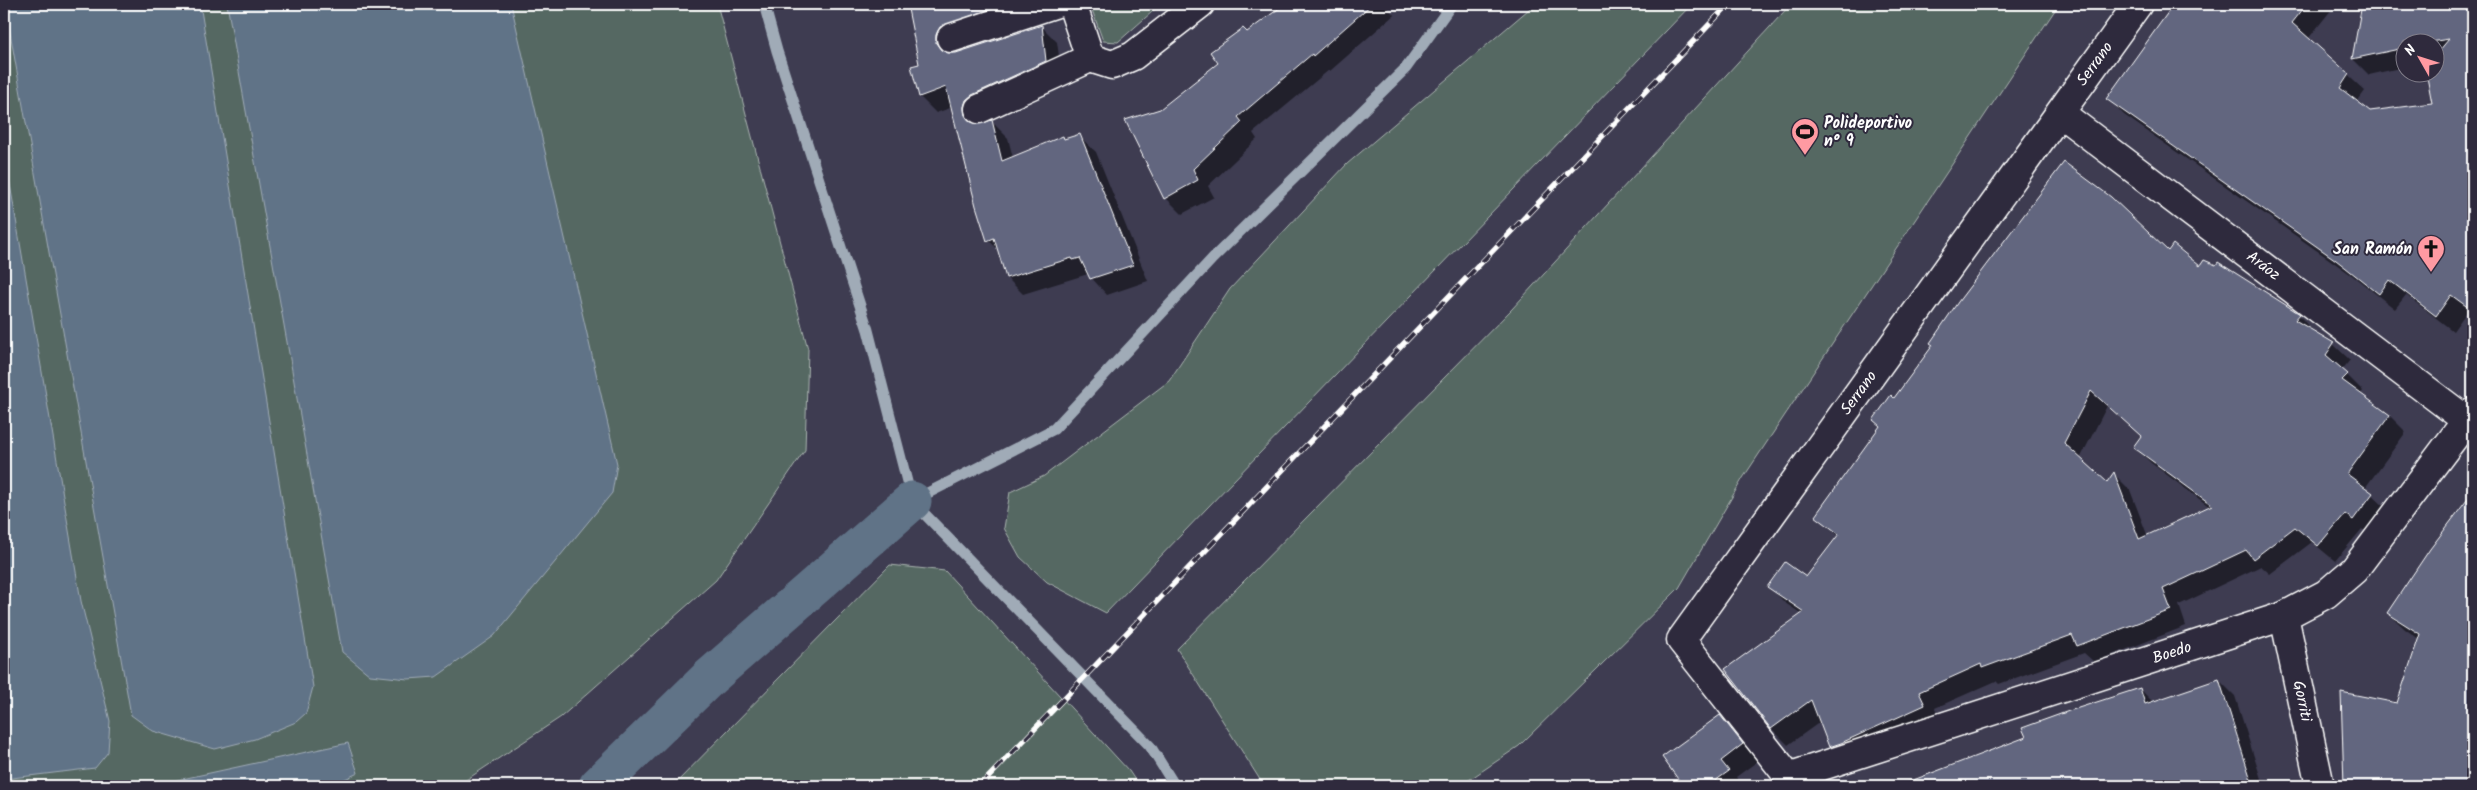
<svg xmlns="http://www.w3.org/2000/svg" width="2477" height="790" viewBox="0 0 2477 790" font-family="Kalam,sans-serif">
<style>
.green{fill:#546862;stroke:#aab4b0}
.water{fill:#607387;stroke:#a0abb7}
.shadow{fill:#0007;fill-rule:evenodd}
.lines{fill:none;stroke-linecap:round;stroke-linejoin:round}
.stream{stroke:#a0abb7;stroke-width:11}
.canal{stroke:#607387;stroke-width:39}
.building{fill:#62667f;stroke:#fff;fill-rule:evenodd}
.minor-casing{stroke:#fff;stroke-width:31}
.minor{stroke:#2f2a3d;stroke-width:28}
.rail-casing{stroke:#fff;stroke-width:5.5}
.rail{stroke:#2f2a3d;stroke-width:4;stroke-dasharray:11;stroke-linecap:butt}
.labels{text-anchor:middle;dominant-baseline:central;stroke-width:4;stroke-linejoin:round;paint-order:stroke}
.street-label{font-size:16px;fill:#fff;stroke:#2f2a3d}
.poi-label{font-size:16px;font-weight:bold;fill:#fff;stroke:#2f2a3d;text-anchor:start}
</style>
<rect width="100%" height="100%" fill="#3e3c51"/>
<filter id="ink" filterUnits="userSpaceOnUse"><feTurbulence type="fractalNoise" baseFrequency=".02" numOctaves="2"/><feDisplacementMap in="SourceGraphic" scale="10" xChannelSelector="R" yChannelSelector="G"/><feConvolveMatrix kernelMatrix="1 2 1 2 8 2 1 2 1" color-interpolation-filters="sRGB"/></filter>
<g filter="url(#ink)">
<path class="green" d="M4 4H717L808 349 805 450 716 580 561 717 457 786H4Z
M1090 4H1161L1118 42 1103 41Z
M1535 4H1692L1106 613 1047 582 1020 557 1004 528 1010 492 1044 476 1169 381 1230 289 1347 164Z
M1791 4H2059L1743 478 1679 588 1519 746 1460 786H1264L1177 649 1512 309Z
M890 565 945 571 1129 771 1139 786H673Z"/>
<path class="water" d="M5 4H200L313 687 306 713 296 722 255 739 215 749 153 731 131 715Z
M227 4H511L617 464 612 493 494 636 436 677 408 679 370 675 342 652Z
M4 149 81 601 110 721 108 752 95 768 4 779Z
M348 743 358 773 330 786H150Z"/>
<path class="shadow" d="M909 4H1050L952 51V54L1041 26 1057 42 1062 77 982 117 979 125 992 122 1008 138 1013 158 1063 137 1066 140 1079 136 1096 152 1148 281 1107 295 1088 274 1023 294 1007 278 999 250 988 240 953 107 936 113 920 97 913 67 921 65Z
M1287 4H1392L1387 7 1394 15 1330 71 1329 70 1253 133 1257 139 1208 186 1214 197 1182 214 1166 198 1127 121 1161 110 1220 63 1247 33Z
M2177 4H2336L2308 39 2365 91 2357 102 2370 112 2434 104V42H2404V67L2369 75 2353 59 2363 4H2473V314L2468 310 2453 331 2406 295 2395 309 2353 276 2124 115 2108 98Z
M2168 253 2299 315 2314 333 2333 344 2350 360 2342 370 2363 391 2360 395 2390 416 2406 432 2365 488 2388 510 2370 535 2362 529 2335 561 2312 542 2270 574 2261 566 2179 605 2186 626 2094 662 2084 653 1999 684 1996 681 1935 708 1941 722 1844 758 1828 742 1820 722 1788 745 1772 729 1727 670 1802 614 1785 603 1769 586 1807 579 1839 536 1817 516 1881 427 1895 399ZM2107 406 2142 437 2135 447 2151 463 2210 507 2148 537 2130 490 2114 474 2108 484 2080 459Z
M2473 490V786H2346L2343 750 2397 705 2419 639 2405 629 2388 613Z
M2219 680 2235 696 2262 782 2267 781 2272 786H1899L2027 738 2140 689 2154 703Z
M1720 716 1758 761 1736 777 1743 786H1684L1663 757Z
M1882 782 1886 786H1872Z"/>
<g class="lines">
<path class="stream" d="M764 4 777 51 868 330 912 501 1150 746 1175 786
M912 501 1054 429 1213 258 1406 68 1452 4"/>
<path class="canal" d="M598 786 709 678 912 501"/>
</g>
<path class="building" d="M907 4H1005L940 27 936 35V43L941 50 948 53H956L1042 25 1046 61 972 95 966 100 964 107 965 115 970 121 977 124 992 120 1002 161 1063 136 1064 139 1080 134 1133 265 1090 279 1080 258 1073 260 1072 258 1006 278 994 238 987 241 976 206 946 87 919 97 911 66 919 64Z
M1285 4H1372L1313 56 1312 54 1238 117 1242 122 1193 169 1198 180 1164 199 1125 120 1160 109 1218 63 1210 52 1243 28 1247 32Z
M2174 4H2307L2292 23 2349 74 2340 88 2370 111 2432 103 2426 72H2434V57L2449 39 2430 42H2404V48L2352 59 2362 4H2473V311L2451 295 2436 316 2389 280 2379 294 2336 260 2106 99Z
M2064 162 2111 197 2168 251 2173 244 2200 266 2204 260 2216 265 2218 262 2300 314 2295 320 2334 343 2326 355 2348 374 2342 380 2390 415 2347 474 2373 493 2353 520 2345 514 2318 546 2295 527 2253 559 2246 550 2163 589 2171 610 2077 646 2072 635 1982 668 1981 664 1919 692 1925 705 1841 743 1829 747 1811 700 1771 729 1725 669 1804 612 1767 587 1785 562 1806 577 1839 534 1815 516 1880 426 1873 420 1891 395 1894 398 1933 345 1930 343 1958 302ZM2091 391 2141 436 2133 447 2212 505 2139 539 2114 472 2107 482 2064 443Z
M2473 492V786H2344L2341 692 2397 703 2420 634 2387 613 2430 549Z
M2219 679 2253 786H1903V784L2026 737 2022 728 2069 711 2140 688 2145 704Z
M1720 715 1743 744 1721 761 1729 771 1708 786H1683L1662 757Z"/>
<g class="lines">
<defs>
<path id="minor" d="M1072 4 1090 58
M951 38 1054 4
M1090 58 1112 65 1133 56 1200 4
M979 109 1090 58
M2060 113 2466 420
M2284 616 2320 786
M1791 776 2284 616 2326 594 2354 570 2473 412
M1796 786 1681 640 2138 4"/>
</defs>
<use href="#minor" class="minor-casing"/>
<use href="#minor" class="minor"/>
<defs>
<path id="rail" d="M980 786 1729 4"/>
</defs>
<use href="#rail" class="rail-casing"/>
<use href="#rail" class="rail"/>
</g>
</g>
<defs>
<symbol id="stadium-pin" viewBox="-11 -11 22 30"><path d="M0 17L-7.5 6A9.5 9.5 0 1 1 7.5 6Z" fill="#ff9aa2" stroke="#2f2a3d"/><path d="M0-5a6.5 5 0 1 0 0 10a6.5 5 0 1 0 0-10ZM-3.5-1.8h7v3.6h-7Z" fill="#111"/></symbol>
<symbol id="church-pin" viewBox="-11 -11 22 30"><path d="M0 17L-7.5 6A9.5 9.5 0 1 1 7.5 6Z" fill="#ff9aa2" stroke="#2f2a3d"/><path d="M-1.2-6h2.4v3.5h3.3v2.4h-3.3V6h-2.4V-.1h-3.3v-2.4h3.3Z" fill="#111"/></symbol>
</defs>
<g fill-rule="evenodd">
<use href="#stadium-pin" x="1789" y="116" width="32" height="43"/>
<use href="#church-pin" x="2415" y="233" width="32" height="43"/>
</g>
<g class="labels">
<g class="street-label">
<text transform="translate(2095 64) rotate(-54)">Serrano</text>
<text transform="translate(2263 266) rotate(37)">Aráoz</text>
<text transform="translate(1859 393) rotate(-54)">Serrano</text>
<text transform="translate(2172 653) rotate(-18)">Boedo</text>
<text transform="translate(2302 701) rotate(78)">Gorriti</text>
</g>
<g class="poi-label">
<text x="1824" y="123">Polideportivo<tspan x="1824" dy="18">n° 9</tspan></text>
<text x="2412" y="249" text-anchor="end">San Ramón</text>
</g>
</g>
<rect width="2477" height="790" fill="none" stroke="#2f2a3d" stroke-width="20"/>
<rect x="10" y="10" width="2457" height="770" fill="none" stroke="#fff" stroke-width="2" filter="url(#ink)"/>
<g transform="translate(2420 58) rotate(309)"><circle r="24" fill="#2f2a3d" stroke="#827f8b"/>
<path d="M0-4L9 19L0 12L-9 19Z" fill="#ff9aa2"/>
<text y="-8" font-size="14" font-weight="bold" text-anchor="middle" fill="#ffffff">N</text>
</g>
</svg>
